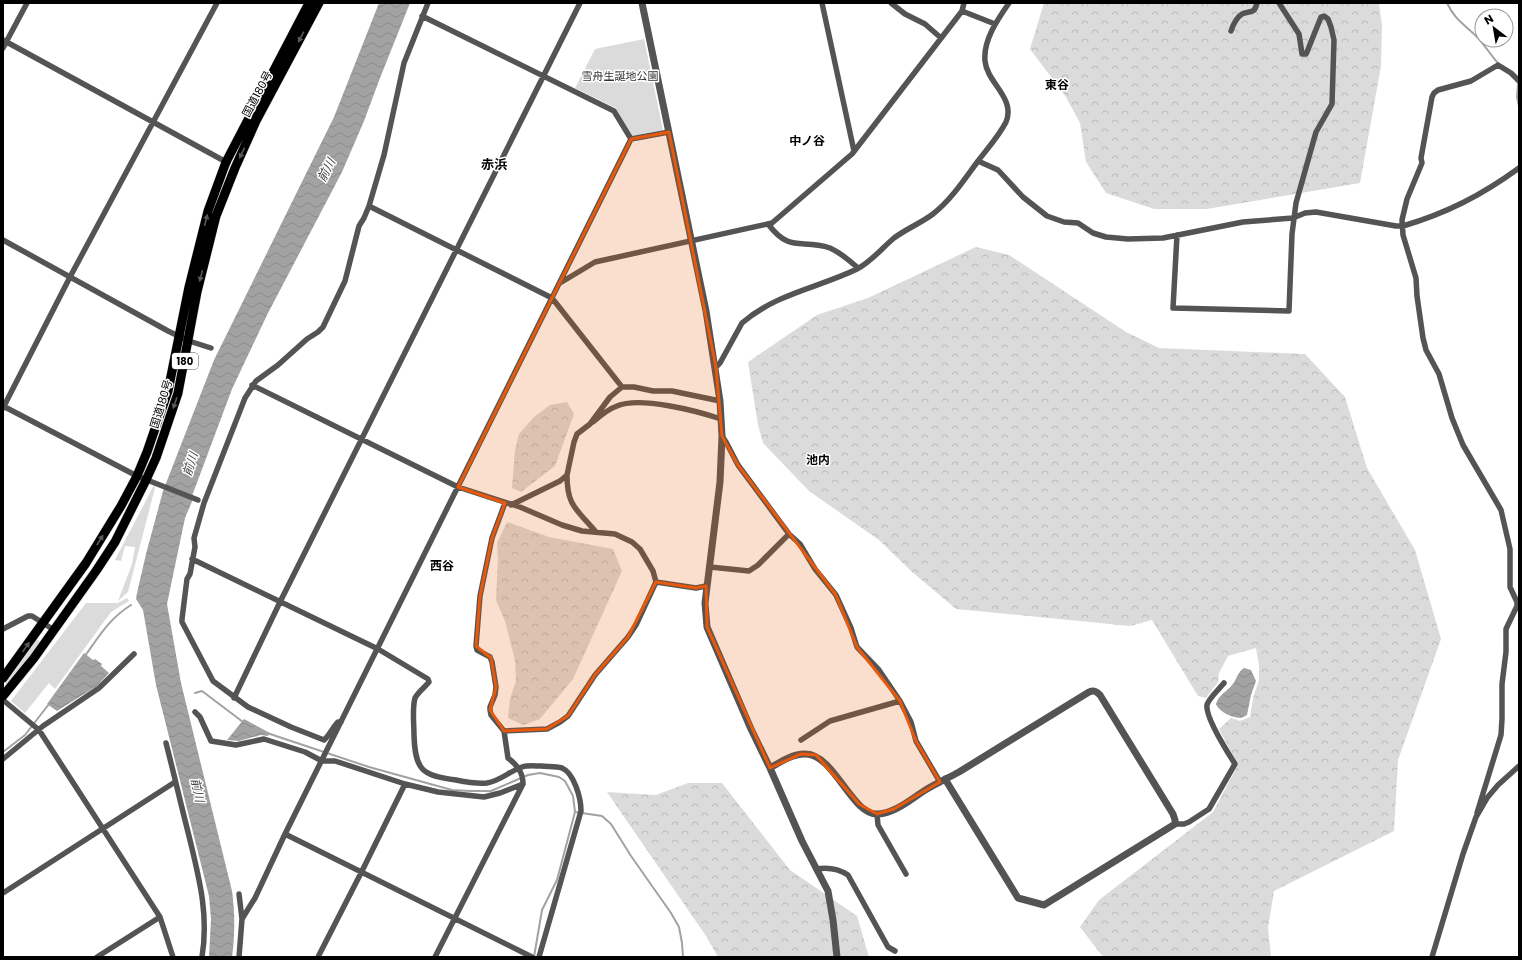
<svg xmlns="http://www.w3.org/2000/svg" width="1522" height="960" viewBox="0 0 1522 960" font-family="Poppins,'Noto Sans JP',sans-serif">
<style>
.green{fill:#dbdbdb}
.forest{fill:url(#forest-crowns)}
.water{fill:url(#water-waves)}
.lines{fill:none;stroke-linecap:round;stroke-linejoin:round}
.stream{stroke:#a2a2a2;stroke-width:2}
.trunk-casing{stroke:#dbdbdb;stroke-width:10}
.minor{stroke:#545454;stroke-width:5.5}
.tertiary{stroke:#545454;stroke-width:7}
.trunk{stroke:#000;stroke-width:9}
.oneway{fill:#595959}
.marked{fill:#e8590c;fill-opacity:0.2;stroke:#e8590c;stroke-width:3;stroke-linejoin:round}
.labels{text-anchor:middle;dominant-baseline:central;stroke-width:3;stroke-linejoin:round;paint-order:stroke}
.shield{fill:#fff;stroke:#4c4c4c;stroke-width:1}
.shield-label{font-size:10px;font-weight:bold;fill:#000}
.park-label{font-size:11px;fill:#323232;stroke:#fff}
.street-label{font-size:11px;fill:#000;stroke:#fff}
.neighbourhood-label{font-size:12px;font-weight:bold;fill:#000;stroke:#fff}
.water-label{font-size:12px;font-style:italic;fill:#434343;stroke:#fff}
.quarter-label{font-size:13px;font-weight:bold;fill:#000;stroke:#fff}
</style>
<defs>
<pattern id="forest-crowns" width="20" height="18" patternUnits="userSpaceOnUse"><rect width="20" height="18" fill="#dbdbdb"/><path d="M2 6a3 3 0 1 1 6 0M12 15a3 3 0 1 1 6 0" fill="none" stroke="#bababa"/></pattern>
<pattern id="water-waves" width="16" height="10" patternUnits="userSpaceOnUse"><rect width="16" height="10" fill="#a2a2a2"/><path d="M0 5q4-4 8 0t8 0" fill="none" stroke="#8a8a8a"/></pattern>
</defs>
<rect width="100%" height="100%" fill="#fff"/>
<path class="green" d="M644 39 663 130 632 136 616 108 575 88 595 49Z
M154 485 155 488 128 592 118 601 132 564 135 547 125 546 121 561 115 560Z
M127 598 129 601 111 612 55 689 49 683 25 713 11 701 86 603H118Z
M36 639 41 642 7 685 5 682 14 672Z"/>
<path class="forest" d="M1044 3H1379L1382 26 1381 66 1360 183 1207 209H1154L1106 193 1086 162 1080 123 1066 97 1030 49Z
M976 247 1009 255 1126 332 1159 348 1305 354 1345 397 1367 468 1415 550 1441 639 1398 760 1394 831 1274 891 1268 928 1271 957H1103L1080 927 1099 900 1213 812 1238 765 1219 729 1231 718 1240 721 1250 717 1253 698 1259 680V665L1256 648 1228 656 1219 673 1218 682 1206 698 1198 696 1152 620 1130 626 956 609 911 571 879 540 809 491 763 443 758 425 748 362 817 315 868 298Z
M567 402 574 414 555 466 521 492 512 488 515 450 519 434 534 417 550 405Z
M507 522 549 537 613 549 622 571 573 679 540 719 523 725 508 718 510 699 516 681 515 660 505 621 496 600 498 558 497 543Z
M688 783H722L790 870 857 916 869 957H718L706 936 607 792 656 795Z"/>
<path class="water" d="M379 3H410L380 78 364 121 342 172 267 315 232 389 192 496 193 499 185 518 167 604 181 683 232 891C235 913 235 935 232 957H209L211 919 209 896 156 685 143 610 136 599 137 593 146 554 163 491 214 360 334 117Z
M84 653 93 660 95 659 102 664 101 666 109 673 97 686 57 711 47 704Z
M1244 668 1251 670 1256 681 1251 695 1247 715 1241 718C1231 717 1220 713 1216 704 1219 694 1227 692 1233 684 1237 678 1238 672 1244 668Z
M244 719 270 733 268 736 261 735 239 741 227 740Z"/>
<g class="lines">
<path class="stream" d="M1447 3C1456 22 1466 25 1479 39 1485 46 1491 55 1497 62L1499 64
M1518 84 1517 97 1519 106
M85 656C99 636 110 618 131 605
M195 693 202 691 243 722
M267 733 369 767 452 790 471 791H491L528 775 540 773 559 777 565 781 573 796 575 812 557 880 542 910 534 957
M3 752 25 735 49 704
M575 812 602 816 611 824 631 856 671 913 679 927 682 943 683 957"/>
<defs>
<path id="trunk" d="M3 678 86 563 121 506 137 476 147 452 168 391 189 287 208 211 226 162 309 3
M3 696 34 658 96 571 115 542 146 480 156 458 178 393 197 292 216 216 235 168 256 121 319 3"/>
</defs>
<use href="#trunk" class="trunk-casing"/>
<path class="minor" d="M822 3 854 151
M891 3 905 14 925 24 941 38
M962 11 995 24
M422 16 614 111 631 139
M1231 31C1233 25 1236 18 1242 14 1251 10 1254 15 1257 3
M3 40 228 163
M3 48 27 3
M631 139 669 132
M978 161 998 170 1023 197 1047 216 1064 222 1078 223 1093 233 1106 237 1128 239 1163 238 1243 222 1293 218 1305 213 1316 212 1396 226H1403C1447 213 1482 195 1519 168
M369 206 552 298 622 387
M768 224C791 254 801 238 830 248 841 253 849 260 858 268
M1177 235 1173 308 1289 311 1292 234 1296 203 1316 132 1332 104 1334 40 1331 27 1328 19 1324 16 1321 17 1307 52 1306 54H1302L1299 34 1279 3
M3 240 168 331 189 341 211 348
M560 283 595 262 772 223 852 154 962 11 964 3
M716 367 720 363 742 323C777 293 818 288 857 269 871 262 882 248 894 238 906 229 921 223 933 214 951 200 964 180 978 161 987 149 999 136 1006 122 1016 98 987 83 985 61 983 40 998 19 1009 3
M252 385 458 487 520 507 562 525 582 531 615 534 632 542 640 549 653 571 656 582 636 625 628 637 595 675 568 716 560 722 547 729 504 731
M3 406 137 476 198 500
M3 408 70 277 217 3
M593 422C600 416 608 409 617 406 640 396 697 411 721 419
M722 436 726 442 738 465 789 534 800 544 815 569 836 595 851 628 857 647 879 670 900 701 911 722 916 741 940 782
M567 475C567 507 577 509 596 532
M511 505 560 481 567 475 574 442 577 434 590 424 610 397 622 387H634L653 391H672L720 401
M192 559 378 649 428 679 429 682C425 687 418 692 415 698 412 709 414 724 414 735 415 770 422 776 456 780 466 782 477 784 487 783 500 781 510 771 522 767 528 765 535 766 541 766 547 767 555 766 562 768 574 773 581 798 581 811L539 957
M710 567 749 571 758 565 789 534
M656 582 696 588 706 586
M3 629 28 616H32L54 630
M234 698 280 602 580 3
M3 700 39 730 160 917 173 957
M195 712 200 717 211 741 236 745 264 739 305 752 322 761H335L405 784 438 792 484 797 500 793 523 784
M341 722H338C333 727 329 736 324 740L291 727 248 707 213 681 182 622V619L187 579 190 574 195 547 194 538 204 503 245 398 256 381 278 365 307 339 318 332 323 327 345 281 359 226 364 218 369 206 384 155 404 63 428 3
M801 740 830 721 900 701
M166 743C174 774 181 805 189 836 199 878 209 914 202 957
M3 759 43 726 99 688 134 654
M1477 813 1501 735 1502 719V684L1506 652V629L1517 606V602L1510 587V549L1501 510 1463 445 1452 418 1439 374 1426 350 1423 338 1417 296 1416 278 1403 235 1402 220 1407 199 1422 163 1421 158 1432 97 1434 93 1438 90 1471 81 1498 65 1511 73 1519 81
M877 814 878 825 906 874
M1175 824H1184L1189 822 1209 809 1235 764C1228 753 1205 717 1207 705 1208 699 1220 688 1224 683
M285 834 532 957
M816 869C827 867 839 869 848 875L888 947 895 951
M3 893 175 782
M242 919 255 898 285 834 631 139
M97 957 160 917
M239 957 242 919 239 894
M318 957 362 871 405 784
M435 957 523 784C523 772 517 765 508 758L504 731 491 715 490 710V707L495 695 496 687 492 662 490 657 477 650 476 646 480 596 492 538 505 503
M1432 957 1463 854 1476 817 1487 798 1498 785 1519 766"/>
<path class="tertiary" d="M642 3 706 311 720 401 722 436 720 482 705 603 707 627 751 729 770 768 802 841 828 891 833 920 837 957
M770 768C780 762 794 753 806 754 835 755 852 816 878 814 896 813 912 798 927 789 937 783 948 778 959 772 1002 746 1045 719 1089 692 1094 690 1096 691 1100 695L1173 814 1175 820V824L1044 905 1018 898 945 779"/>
<use href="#trunk" class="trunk"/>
</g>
<defs><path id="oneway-solid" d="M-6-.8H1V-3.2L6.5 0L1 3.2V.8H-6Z"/></defs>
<g class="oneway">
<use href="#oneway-solid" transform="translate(301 37) rotate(118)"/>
<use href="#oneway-solid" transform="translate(242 153) rotate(115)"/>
<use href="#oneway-solid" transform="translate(206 220) rotate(-76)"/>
<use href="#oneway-solid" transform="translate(201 276) rotate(104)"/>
<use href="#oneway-solid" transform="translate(175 403) rotate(109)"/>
<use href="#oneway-solid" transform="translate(100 540) rotate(-58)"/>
<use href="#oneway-solid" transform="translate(26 647) rotate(-55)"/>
</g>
<path class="marked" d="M669 132 716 367 722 436 738 465 836 595 857 647 900 701 916 741 940 782 894 809 877 814 859 804 816 755 801 754 770 768 707 627 706 586 696 588 656 582 628 637 595 675 568 716 547 729 504 731 490 710 496 687 491 658 476 646 480 596 492 538 505 503 458 487 631 139Z"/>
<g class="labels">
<rect class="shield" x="172" y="353" width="26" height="16" rx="3"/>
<g class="shield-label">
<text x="185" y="361">180</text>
</g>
<g class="park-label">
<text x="620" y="76">雪舟生誕地公園</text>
</g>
<g class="street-label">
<text transform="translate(257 94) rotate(-62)">国道180号</text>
<text transform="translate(161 404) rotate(-73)">国道180号</text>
</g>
<g class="neighbourhood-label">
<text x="1057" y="84">東谷</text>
<text x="807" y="140">中ノ谷</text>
<text x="818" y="459">池内</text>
<text x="442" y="565">西谷</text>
</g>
<g class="water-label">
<text transform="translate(326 170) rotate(-63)">前川</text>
<text transform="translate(190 464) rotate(-72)">前川</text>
<text transform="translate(198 790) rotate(78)">前川</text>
</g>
<g class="quarter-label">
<text x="494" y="164">赤浜</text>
</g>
</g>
<rect width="1522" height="960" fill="none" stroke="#000000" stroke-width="8"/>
<g transform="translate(1494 28) rotate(329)"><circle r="19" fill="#ffffff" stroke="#999999"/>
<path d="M0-3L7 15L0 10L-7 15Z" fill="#000000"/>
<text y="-6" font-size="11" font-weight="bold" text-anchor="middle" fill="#000000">N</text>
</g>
</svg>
